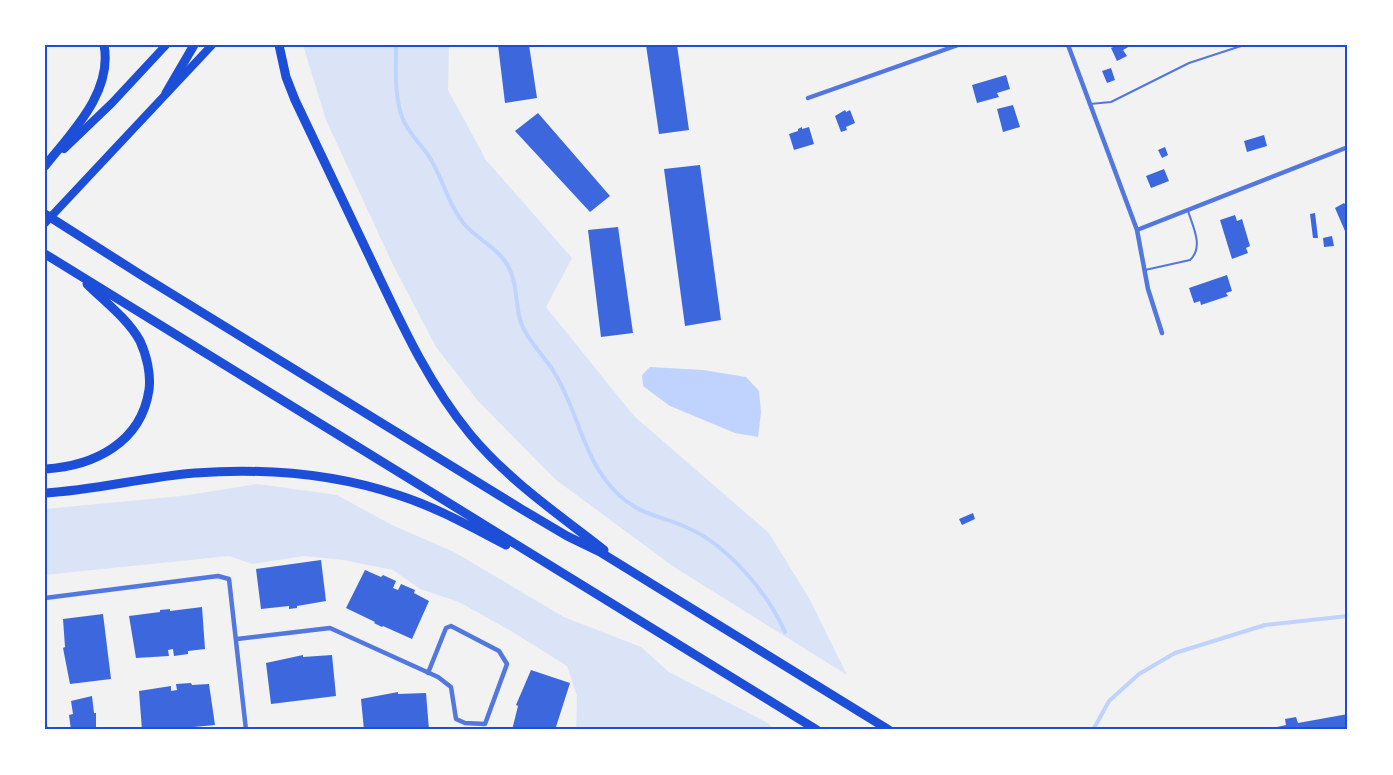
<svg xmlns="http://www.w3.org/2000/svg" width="1393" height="775" viewBox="0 0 1393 775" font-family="Inter,sans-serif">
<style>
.green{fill:#dbe4f7}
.water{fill:#bfd3fe}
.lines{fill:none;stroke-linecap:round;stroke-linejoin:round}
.stream{stroke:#bfd3fe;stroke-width:4}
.building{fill:#3d67dc}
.service{stroke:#5277de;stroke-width:2}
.minor{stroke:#5277de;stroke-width:4.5}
.primary{stroke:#1d4ed8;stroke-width:8}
.motorway{stroke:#1d4ed8;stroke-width:9}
.neatline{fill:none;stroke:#1d4ed8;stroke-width:2}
</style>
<rect width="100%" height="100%" fill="#f2f2f2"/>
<path class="green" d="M303 45H449L448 90 486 160 572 258 546 307 634 416 769 533 810 600 847 675 674 567 556 480 478 401 436 347 393 265 326 120Z
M258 484 337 495 392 525 454 552 564 617 641 647 669 672 768 723 775 730H576L577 696 567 666 511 631 459 602 420 589 393 570 343 560 304 556 252 564 229 556 45 575V509L181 496Z"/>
<path class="water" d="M650 367 703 370 746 377 759 391 761 412 758 437 735 433 670 406 643 386 642 375Z"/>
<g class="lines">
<path class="stream" d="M396 45C396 69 394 94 402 117 407 132 422 145 430 158 443 179 449 207 466 226 479 240 499 249 508 266 518 284 515 305 521 323 528 342 544 355 554 372 579 412 583 462 619 495 643 517 661 515 688 528 727 545 768 593 785 632
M1093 730 1109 701 1139 674 1175 653 1265 625 1348 616"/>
</g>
<path class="building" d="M498 45H529L537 98 505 103Z
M646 45H677L689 130 659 134Z
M1117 45H1132L1123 50 1127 56 1117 61 1111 48Z
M1111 68 1115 80 1107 83 1102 71Z
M1006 75 1010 89 997 93 999 97 977 103 972 85Z
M1013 105 1020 127 1003 132 997 109Z
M845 110 846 112 850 110 855 123 846 127 847 130 841 132 835 116Z
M538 113 610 196 590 212 515 131Z
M802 127V129L809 127 814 144 794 150 789 134 798 131V129Z
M1264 135 1267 146 1247 152 1244 141Z
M1165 147 1168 155 1162 158 1158 150Z
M700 165 721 320 685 326 664 169Z
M1164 169 1169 181 1151 188 1146 176Z
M1344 203 1348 208V230L1345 231 1335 208Z
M1315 213 1318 238H1313L1310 214Z
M1235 215 1237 221 1242 219 1250 246 1246 248 1248 253 1232 259 1220 220Z
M618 227 633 333 601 337 588 230Z
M1332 236 1334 246 1324 247 1323 238Z
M1227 275 1232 291 1226 293 1228 296 1201 305 1200 301 1194 303 1189 288Z
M973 513 975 519 962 525 959 519Z
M321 560 326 601 297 606V608L289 609V606L261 609 256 569Z
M365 570 381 577 383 575 396 581 393 588 398 590 401 584 415 590 414 593 429 601 412 639 383 626 382 627 374 623 375 622 346 608Z
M202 607 205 649 188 651V654L174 656 173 649 168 650 169 656 136 658 129 616 160 612V610L170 609V611Z
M103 614 111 679 70 684 63 648 65 647 63 619Z
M303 655V657L332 655 336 696 271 704 266 663Z
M531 670 570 683 555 730H512L518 706 516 705Z
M191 683 192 685 209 684 215 725 183 728 184 730H142L139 691 171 686V691L177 690 176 684Z
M398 692V694L426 693 429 730H364L361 699Z
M92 696 94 713H96V730H71L69 715 73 714 71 701Z
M1348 714V730H1263L1286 725 1285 719 1296 717 1298 723Z"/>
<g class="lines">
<path class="service" d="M1090 104 1111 102 1189 63 1244 45
M1145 270 1190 260C1204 247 1193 227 1188 211"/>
<path class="minor" d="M1068 45 1137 230 1148 289 1162 333
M808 98 958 45
M1137 230 1348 147
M45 598 218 576 229 579 246 730
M237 639 330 628 438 677 451 687 456 719 465 723 485 724 507 664 499 651 451 626 446 628 428 673
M45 726 46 730"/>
<path class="primary" d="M64 149 112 103 166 45
M45 223 212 45"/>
<path class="motorway" d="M279 45 286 77 295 100C321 155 347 209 373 264 401 323 428 383 470 434 507 479 558 514 604 550
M166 93 194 45
M45 166C72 132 113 92 104 45
M45 214 141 275 523 510 567 536 600 552 889 730
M45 254 817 730
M45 469C94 466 141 443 149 390 151 375 147 356 140 341 128 319 105 302 87 284
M45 493C95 490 145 477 195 473 263 468 332 473 398 495 436 507 471 527 506 545"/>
</g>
<rect width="1393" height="775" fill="none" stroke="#ffffff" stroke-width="93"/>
<rect x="46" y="46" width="1300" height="682" class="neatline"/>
</svg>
